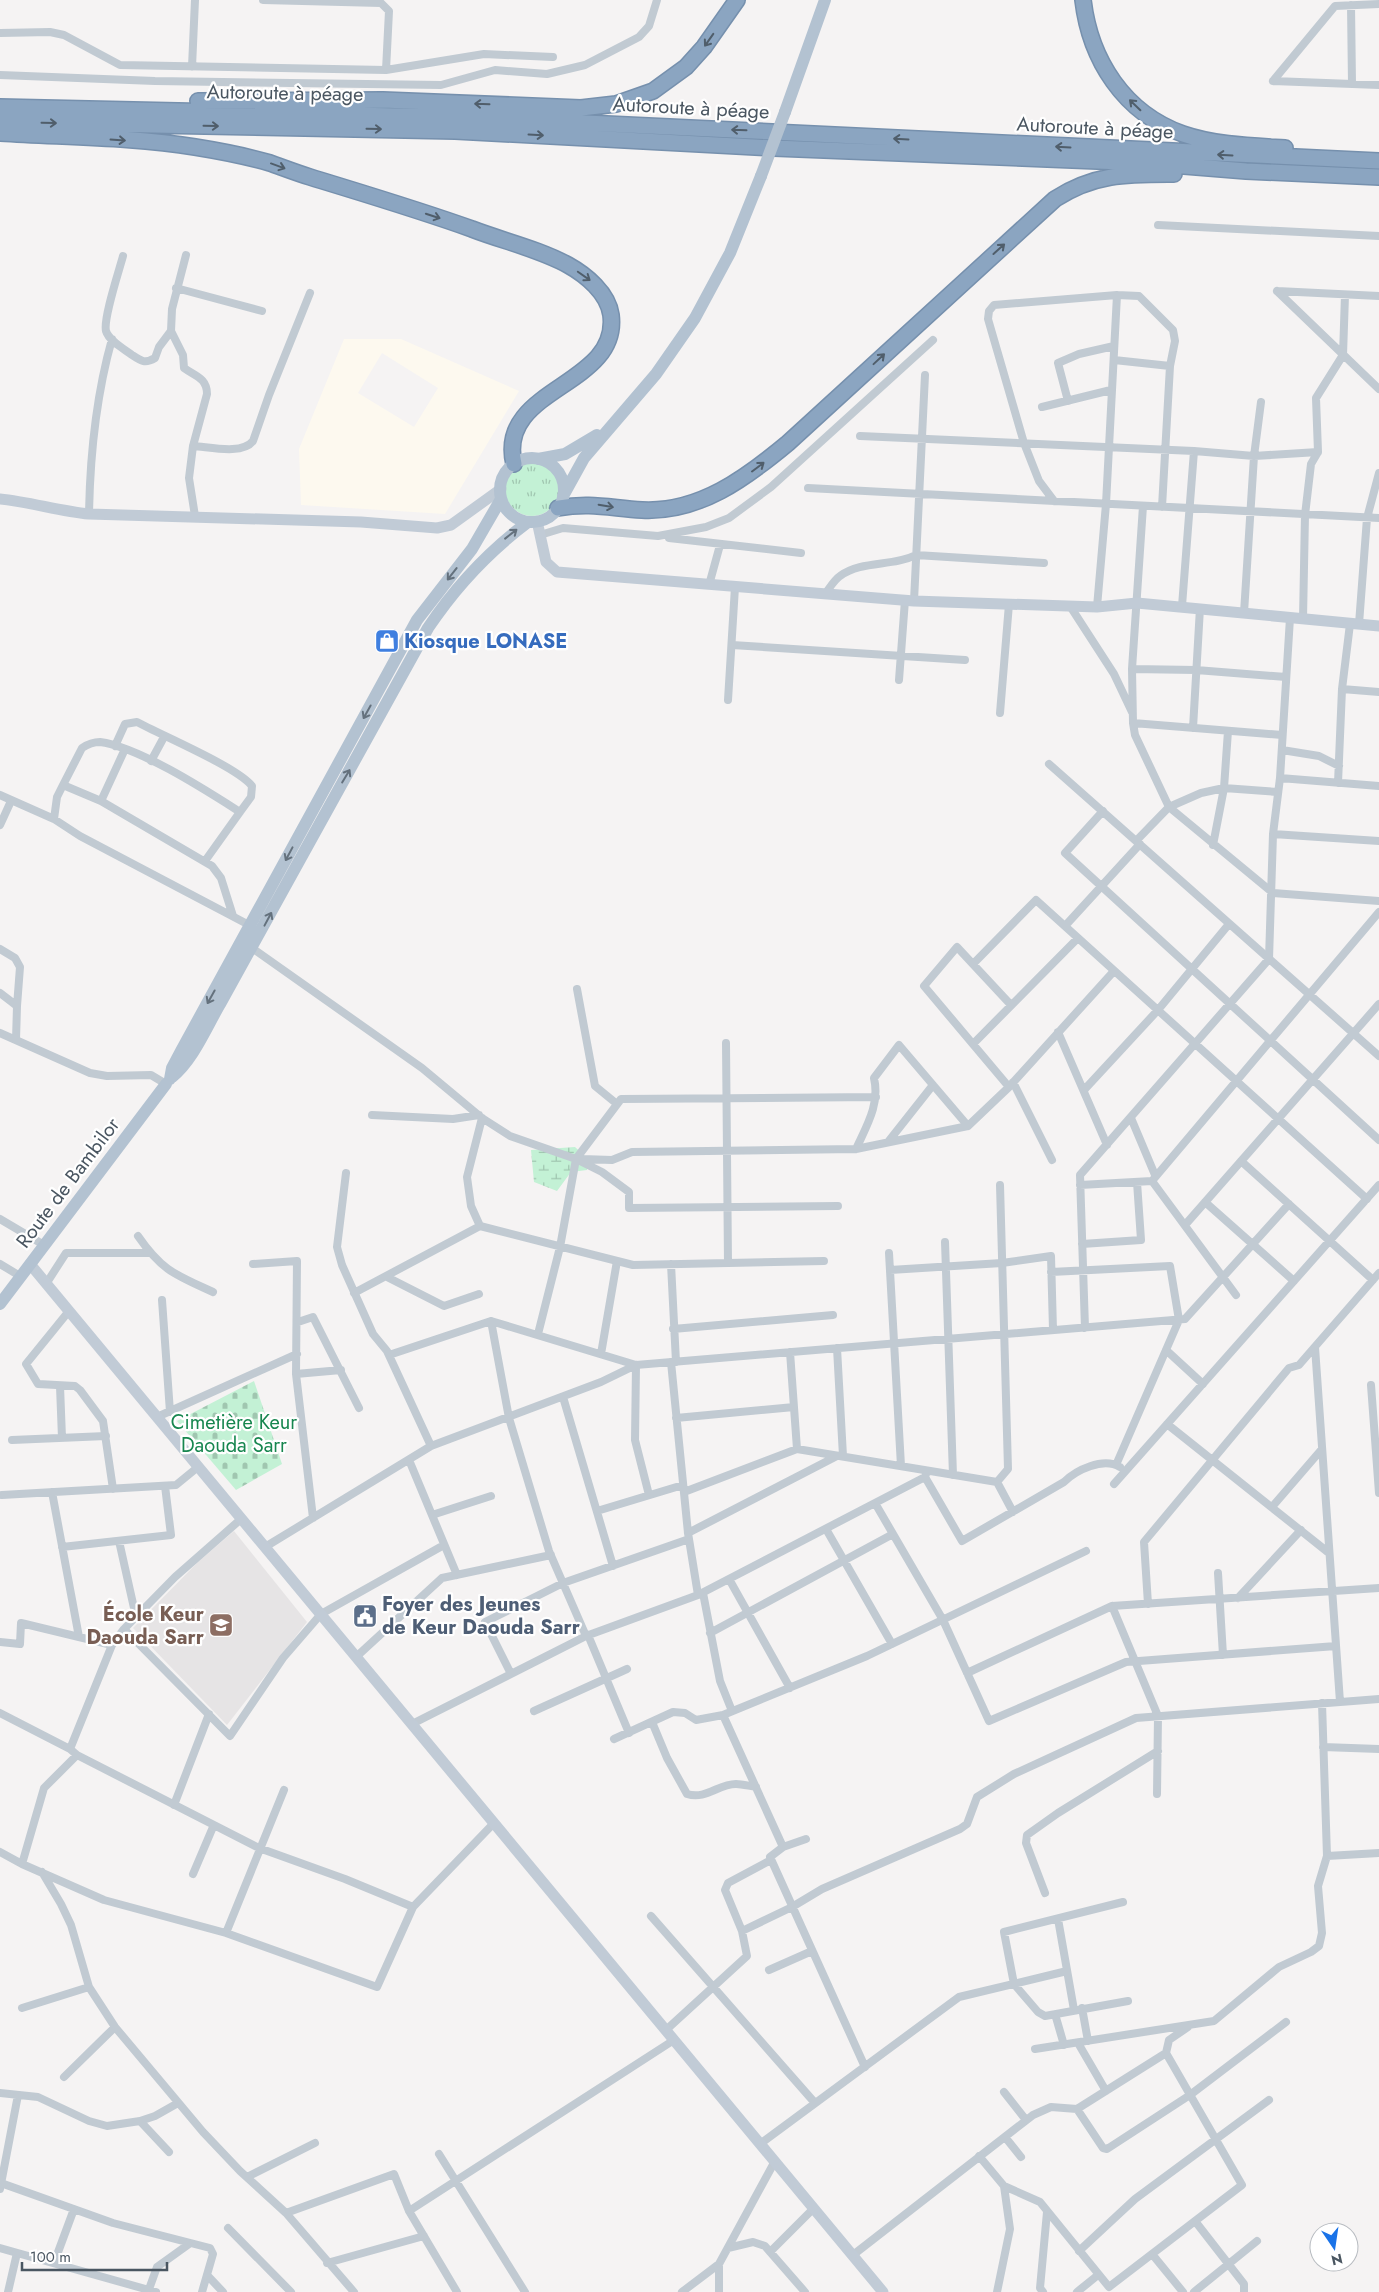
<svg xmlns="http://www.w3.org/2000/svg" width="1379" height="2292" viewBox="0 0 1379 2292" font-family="Jost,sans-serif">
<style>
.commercial{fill:#fdf9ef;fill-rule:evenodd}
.education{fill:#e6e4e5}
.grass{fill:url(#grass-tufts)}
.wetland{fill:url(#wetland-marsh)}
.cemetery{fill:url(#cemetery-stones)}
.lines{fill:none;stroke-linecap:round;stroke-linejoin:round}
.highway-casing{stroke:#7690ad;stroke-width:18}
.street{stroke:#c1cad2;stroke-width:8}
.secondary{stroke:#c1cbd6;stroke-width:11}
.primary{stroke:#b3c2d1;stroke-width:12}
.highway{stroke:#8ba5c1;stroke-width:15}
.primary-bridge{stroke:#b3c2d1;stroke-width:12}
.oneway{stroke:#505e6b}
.oneway2{stroke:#64717d}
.labels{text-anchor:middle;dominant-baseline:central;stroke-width:4.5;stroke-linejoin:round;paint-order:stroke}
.street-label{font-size:20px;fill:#4a5661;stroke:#fff}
.shop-label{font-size:20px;font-weight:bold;fill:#366cbe;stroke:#fff;text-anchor:start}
.park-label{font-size:20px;fill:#17864f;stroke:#fff}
.service-label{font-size:20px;font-weight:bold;fill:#4e5e75;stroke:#fff;text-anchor:start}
.education-label{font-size:20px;font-weight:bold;fill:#785e54;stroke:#fff;text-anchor:end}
</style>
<defs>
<pattern id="grass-tufts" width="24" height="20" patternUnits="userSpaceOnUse" patternTransform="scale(1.25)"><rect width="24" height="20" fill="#c3f1d5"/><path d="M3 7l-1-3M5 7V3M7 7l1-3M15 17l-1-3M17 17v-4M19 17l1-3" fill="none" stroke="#a0c6b0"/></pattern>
<pattern id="wetland-marsh" width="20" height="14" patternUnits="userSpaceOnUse" patternTransform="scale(1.25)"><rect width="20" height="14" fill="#c3f1d5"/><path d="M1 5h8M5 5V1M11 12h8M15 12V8" fill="none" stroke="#a0c6b0"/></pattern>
<pattern id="cemetery-stones" width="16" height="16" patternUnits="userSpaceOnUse" patternTransform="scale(1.25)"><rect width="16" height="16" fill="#c3f1d5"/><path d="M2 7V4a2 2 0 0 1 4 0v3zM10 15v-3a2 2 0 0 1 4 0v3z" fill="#a0c6b0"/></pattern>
</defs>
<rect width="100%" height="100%" fill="#f5f3f3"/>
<path class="commercial" d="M344 339H401L519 391 445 514 301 505 299 449ZM382 353 438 388 414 427 358 393Z"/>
<path class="education" d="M234 1531 307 1622 227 1725 133 1628 198 1562Z"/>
<path class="grass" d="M505 489a27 27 0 1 1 54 0a27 27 0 1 1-54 0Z"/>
<path class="wetland" d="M575 1147 587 1158V1170L571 1172 557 1191 534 1182 531 1150Z"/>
<path class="cemetery" d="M254 1381 282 1464 236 1490 177 1421Z"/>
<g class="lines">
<defs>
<path id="highway" d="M1083 0C1090 60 1124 113 1183 134 1215 145 1251 146 1285 148
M198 101 383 100 581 108 616 104 653 91 686 67 704 47 737 0
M0 107 483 118 1379 161
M0 122 455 131 774 148 1147 163 1246 171 1379 177
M0 133C63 137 133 137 195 147 220 151 246 156 270 163 284 168 297 173 310 177 365 194 419 210 472 229 503 241 539 249 568 265 586 275 608 293 611 315 620 387 496 387 514 464
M558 508C590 502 610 508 642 510 699 513 746 478 788 443L1055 199C1095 173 1129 174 1174 174"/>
</defs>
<use href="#highway" class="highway-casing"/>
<path class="street" d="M263 0 381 3 389 11 386 70
M1351 5 1352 84
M0 33 50 32 64 35 120 65 386 70 484 54 553 57
M192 67 195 0
M0 75 155 81 441 85 495 70 547 74 585 65 639 37 649 26 657 0
M1273 81 1335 6 1379 4
M1273 81 1379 85
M1158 225 1379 236
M186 255 172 309 171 331 183 355 184 368C195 376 207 378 207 394L193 446 189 478 195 516
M123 256C119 271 103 319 106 331 109 341 124 349 132 355 141 361 145 364 155 358L159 347 171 331
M176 288 262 311
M1277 291 1379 389
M1277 291 1379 296
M1114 360 1170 366
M1068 401 1058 363 1079 354 1114 346
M1042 407 1111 390
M860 436 1194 451 1254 456 1318 452
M193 446C210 447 242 455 253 441L269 395 310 293
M808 488 1379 518
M1054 501 1039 481 1024 443 988 319 989 311 994 305 1117 295
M89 514C90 456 96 396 112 339
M540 535 563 528 658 536 706 527 729 518 771 487 933 340
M669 538 801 553
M709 585 720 545
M825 594C829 589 834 580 840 576 862 560 892 567 916 555L1044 563
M914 601 925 375
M1070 606 1114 674 1132 712
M1182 606 1194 451
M1097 607 1106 504 1117 295 1139 296 1173 330 1175 341 1170 366 1162 507
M1244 613 1254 456 1261 402
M1303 619 1305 515 1311 464 1318 452 1316 398 1343 355 1345 295
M1359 624 1367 518 1379 473
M732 645 965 660
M1132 669 1196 670 1286 677
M899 680 905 600
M1342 689 1379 692
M728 700 735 587
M1000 713 1009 604
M1133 723 1132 669 1143 506
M1193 728 1200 608
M1282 735 1133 723 1135 735 1169 807 1273 893 1379 901
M115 746 125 724 137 722C163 736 237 767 252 786L251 797 240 812
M1282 750 1319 756 1339 766
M151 761 164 737
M1049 764 1379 1056
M1280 778 1379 786
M1338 783 1342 689 1350 624
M63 785 82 748C88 744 94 742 100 742 139 747 207 791 240 812L205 861
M0 795 54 819 80 836 251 926
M101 801 125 749
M1103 811 1065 853 1379 1140
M54 819 57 797 63 785 101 801 212 866 221 878 233 916
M0 825 11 801
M1273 834 1379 841
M1136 841 1169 807 1201 793 1224 788 1278 792
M1213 845 1224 788 1228 731
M1065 926 1140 844
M252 948 422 1068 482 1118 510 1136 576 1159 602 1172 629 1192V1208L838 1206
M0 949 15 958 20 967 17 1006
M973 964 1036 900 1367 1199
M577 989 595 1086 617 1104
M0 993 17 1006 16 1040
M1058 1032 1107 1145
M0 1033 90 1073 107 1076 151 1075 166 1084
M726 1043 728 1263
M973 1044 1078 938
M1013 1082 1052 1160
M1009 1087 924 986 957 947 1011 1005
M1084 1090 1158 1010 1229 924
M372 1115 453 1119 479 1115
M1131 1118 1155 1175
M888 1142 933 1085
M856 1149C867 1125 880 1104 874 1078L899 1045 968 1126
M582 1159 612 1160 632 1152 856 1149 968 1126 1009 1087 1114 971
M1241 1161 1373 1280
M346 1173 337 1247 342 1265 373 1334 387 1351 431 1446
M1152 1181 1379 912
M1152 1181 1236 1295
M1080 1185 1152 1181
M1205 1202 1294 1281
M0 1219 44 1245
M1185 1225 1379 1004
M480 1226 471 1206 467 1177 482 1118
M138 1236C162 1271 176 1275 213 1292
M945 1242 953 1475
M1082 1244 1141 1240 1137 1182
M889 1253 901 1466
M0 1264 20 1276
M253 1264 297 1261 296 1374 313 1518
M671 1264 676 1362
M890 1270 1002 1263 1051 1256 1053 1330
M1051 1272 1170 1266 1179 1320 1116 1465
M387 1277 444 1306 479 1294
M46 1284 66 1253H150
M354 1293 480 1226 633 1265 824 1261
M162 1300 170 1412
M69 1311 26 1364 38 1384 75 1386 80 1390 103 1421 113 1489
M491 1321 509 1418 549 1551 586 1636
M298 1322 313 1317 359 1408
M1085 1328 1080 1175 1269 959 1273 834 1280 778 1290 618
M673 1329 833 1315
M538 1334 560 1247 576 1159 621 1099 876 1097
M1315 1347 1340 1702
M837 1348 843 1456
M1166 1350 1203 1384
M790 1352 797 1449
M601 1354 617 1261
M389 1355 491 1321 636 1365 1185 1319 1289 1204
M671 1362 688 1533 698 1595
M636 1365 635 1440 649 1495
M296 1374 341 1370
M1371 1385 1379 1493
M60 1386 62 1438
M563 1397 613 1566
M157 1417 297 1354
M676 1418 794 1407
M1167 1424 1329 1553
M12 1440 106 1436
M409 1460 457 1575
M926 1474 925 1477 962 1541 1064 1482C1076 1470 1103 1457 1120 1467
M997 1482 1008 1469 1000 1185
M997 1482 1013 1512
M1114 1484 1379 1185
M52 1492 79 1637
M684 1492 797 1449 997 1482
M2 1495 176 1485 198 1467
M875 1503 943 1620 989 1721 1126 1662 1336 1646
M1272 1507 1322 1449
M597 1511 683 1485
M432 1515 491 1496
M826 1529 892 1644
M688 1533 837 1456
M119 1541 136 1617
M62 1547 171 1535 165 1486
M265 1547 431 1446 601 1382 636 1365
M1218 1573 1223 1655
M729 1579 790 1688
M703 1593 720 1681 732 1711
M1238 1598 1301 1530
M1148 1604 1144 1542 1289 1368 1299 1365 1379 1273
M1112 1606 1158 1716 1157 1794
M124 1629 230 1736 283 1658 321 1614 444 1545
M710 1633 893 1534
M588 1635 629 1733
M0 1642 20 1644 21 1623 112 1645
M356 1657 442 1578 551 1555
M967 1673 1112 1606 1379 1588
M511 1674 485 1622 563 1583 689 1539
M534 1711 627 1669
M0 1713 70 1749 77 1755 259 1848 345 1879 413 1907
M723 1715 783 1847 806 1839
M652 1722 667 1758 687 1794C706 1800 718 1784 736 1784 742 1784 749 1786 756 1787
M412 1724 586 1636 698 1595 925 1477
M614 1739 673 1712 685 1713 696 1720 723 1715 867 1656 1086 1551
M1323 1747 1379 1749
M70 1749 112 1645 124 1629 175 1577 241 1519
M174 1805 209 1714
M783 1847 770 1857 865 2067
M0 1852 22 1864 104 1900 226 1933 377 1987 413 1907 494 1823
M1327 1856 1379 1853
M22 1864 44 1788 77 1755
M42 1872 61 1904 71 1925 89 1987 115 2027 203 2132 240 2171 286 2213 354 2292
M193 1874 213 1827
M1045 1893 1026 1843 1027 1835 1058 1813 1158 1751
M1123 1902 1004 1932 1014 1984 1038 2012 1045 2016 1128 2001
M651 1916 815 2103
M1058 1919 1074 2010
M742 1931 792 1907 822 1889 960 1829 967 1824 977 1797 1014 1774 1136 1718 1379 1699
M226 1933 284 1790
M769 1970 812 1951
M22 2008 89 1987
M1082 2008 1088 2041
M1055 2014 1064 2045
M666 2030 747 1956 742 1931 725 1890 728 1883 771 1860
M1078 2043 1106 2091
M1035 2049 1214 2021 1279 1967 1311 1952 1319 1946 1322 1933 1318 1886 1327 1856 1322 1703
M64 2077 115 2027
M1004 2092 1026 2120
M0 2093 38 2097 89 2121 107 2126 140 2121 169 2152
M1077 2109 1103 2148 1107 2149 1190 2095 1286 2022
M140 2121 155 2116 178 2103
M1005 2137 1021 2157
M760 2144 959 1997 1067 1971
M439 2154 525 2292
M979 2156 1004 2186 1010 2229 997 2292
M247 2177 315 2143
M1 2183 113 2223 210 2248 213 2254 202 2292
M1004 2186 1040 2202 1109 2287 1242 2185 1166 2053 1169 2040 1188 2027
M0 2189 18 2095
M409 2211 674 2040
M286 2213 394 2174 409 2211 457 2292
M1195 2221 1244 2284V2292
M228 2228 291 2292
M0 2248 156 2292
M728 2248 753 2242 765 2246 805 2292
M1079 2251 1135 2199 1269 2100
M770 2252 814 2208
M1152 2254 1183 2292
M853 2255 1033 2115 1051 2107 1077 2109 1166 2053
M54 2263 74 2209
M327 2263 424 2236
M719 2264V2292
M207 2275 223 2292
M8 2292 17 2253
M148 2292 157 2267 189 2244
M682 2292 719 2264 775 2161
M1043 2292 1040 2288 1047 2212
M1077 2292 1098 2275
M1194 2292 1257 2241"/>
<path class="secondary" d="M0 499C30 502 59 511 89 514L361 522 437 528 451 525 501 489
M537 521 546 562 557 572 914 601 1097 607 1137 603 1379 626
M30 1264 883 2292"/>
<path class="primary" d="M785 112 825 0
M500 490a32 32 0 1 1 64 0a32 32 0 1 1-64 0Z
M538 459 565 454 597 435
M563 496 584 458 656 374 695 318 730 253 761 176
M172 1077C193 1060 206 1028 220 1004L428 628C456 586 488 552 528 522
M170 1079 172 1068 181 1051 417 620 472 549 501 499
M0 1304 166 1084"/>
<use href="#highway" class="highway"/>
<path class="primary-bridge" d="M761 176 785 112"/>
</g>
<defs><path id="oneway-shaft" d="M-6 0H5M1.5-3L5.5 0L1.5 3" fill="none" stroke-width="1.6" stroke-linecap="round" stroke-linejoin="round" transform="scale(1.25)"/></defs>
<g class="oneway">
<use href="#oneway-shaft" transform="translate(709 40) rotate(125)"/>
<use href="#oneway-shaft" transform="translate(482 104) rotate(-178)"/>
<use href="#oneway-shaft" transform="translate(1135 105) rotate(-136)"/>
<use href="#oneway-shaft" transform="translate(49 123) rotate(1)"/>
<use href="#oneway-shaft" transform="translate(211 126) rotate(1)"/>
<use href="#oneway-shaft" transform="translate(374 129) rotate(1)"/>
<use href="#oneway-shaft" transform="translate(739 130) rotate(-178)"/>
<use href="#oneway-shaft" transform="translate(536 135) rotate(3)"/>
<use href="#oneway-shaft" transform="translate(901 139) rotate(-177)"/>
<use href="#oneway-shaft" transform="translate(118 140) rotate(4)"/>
<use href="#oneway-shaft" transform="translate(1063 147) rotate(-177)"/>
<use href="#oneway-shaft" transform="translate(1225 155) rotate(-177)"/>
<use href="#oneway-shaft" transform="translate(278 166) rotate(20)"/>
<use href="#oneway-shaft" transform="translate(433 216) rotate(18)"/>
<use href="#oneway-shaft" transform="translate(999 249) rotate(-42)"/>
<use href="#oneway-shaft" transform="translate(584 276) rotate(35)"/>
<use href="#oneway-shaft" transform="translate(879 359) rotate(-43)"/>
<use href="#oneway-shaft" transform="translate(758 467) rotate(-37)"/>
<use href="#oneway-shaft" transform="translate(606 506) rotate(10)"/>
</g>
<g class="oneway2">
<use href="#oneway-shaft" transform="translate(511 534) rotate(-38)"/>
<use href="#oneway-shaft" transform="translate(452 574) rotate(128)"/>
<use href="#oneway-shaft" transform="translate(367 712) rotate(119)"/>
<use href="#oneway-shaft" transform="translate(346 776) rotate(-59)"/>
<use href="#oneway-shaft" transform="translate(289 854) rotate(118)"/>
<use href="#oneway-shaft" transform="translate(268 919) rotate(-62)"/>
<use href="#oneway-shaft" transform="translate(211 997) rotate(119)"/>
</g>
<defs>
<symbol id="shop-square" viewBox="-11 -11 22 22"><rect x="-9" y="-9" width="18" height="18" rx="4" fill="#3f7fe0" stroke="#fff"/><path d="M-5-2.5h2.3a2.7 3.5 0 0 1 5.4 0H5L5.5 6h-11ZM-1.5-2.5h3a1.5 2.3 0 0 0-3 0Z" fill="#fff"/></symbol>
<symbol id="civic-square" viewBox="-11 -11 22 22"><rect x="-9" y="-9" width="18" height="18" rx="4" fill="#5c6f8a" stroke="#fff"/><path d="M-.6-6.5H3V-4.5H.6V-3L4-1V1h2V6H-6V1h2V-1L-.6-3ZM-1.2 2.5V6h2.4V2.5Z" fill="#fff"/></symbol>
<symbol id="school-square" viewBox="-11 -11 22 22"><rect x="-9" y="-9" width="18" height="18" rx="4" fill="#8d6e63" stroke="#fff"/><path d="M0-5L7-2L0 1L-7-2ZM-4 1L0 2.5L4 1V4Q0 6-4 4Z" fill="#fff"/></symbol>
</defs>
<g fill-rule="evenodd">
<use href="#shop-square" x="373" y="627" width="28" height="28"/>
<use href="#civic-square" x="351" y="1602" width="28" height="28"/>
<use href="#school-square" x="207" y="1611" width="28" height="28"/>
</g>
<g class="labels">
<g class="street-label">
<text transform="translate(285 93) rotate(1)">Autoroute à péage</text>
<text transform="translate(691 108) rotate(3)">Autoroute à péage</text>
<text transform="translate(1095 128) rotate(3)">Autoroute à péage</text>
<text transform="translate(68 1183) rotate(-53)">Route de Bambilor</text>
</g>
<g class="shop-label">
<text x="404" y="641">Kiosque LONASE</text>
</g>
<g class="park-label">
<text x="234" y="1422">Cimetière Keur<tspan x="234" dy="23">Daouda Sarr</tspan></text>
</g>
<g class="service-label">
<text x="382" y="1604">Foyer des Jeunes<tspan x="382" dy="23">de Keur Daouda Sarr</tspan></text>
</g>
<g class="education-label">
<text x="204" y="1614">École Keur<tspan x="204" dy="23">Daouda Sarr</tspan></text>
</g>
</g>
<g transform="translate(1334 2247) rotate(167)"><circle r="24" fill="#ffffff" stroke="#b7bbc0"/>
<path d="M0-4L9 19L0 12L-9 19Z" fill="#1a73e8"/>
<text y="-8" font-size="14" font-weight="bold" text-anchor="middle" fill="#4a5661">N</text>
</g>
<path d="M22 2262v8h145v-8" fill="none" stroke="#4a5661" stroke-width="2.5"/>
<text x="30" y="2262" font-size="15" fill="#4a5661" stroke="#ffffff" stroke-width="4" paint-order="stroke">100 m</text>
</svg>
